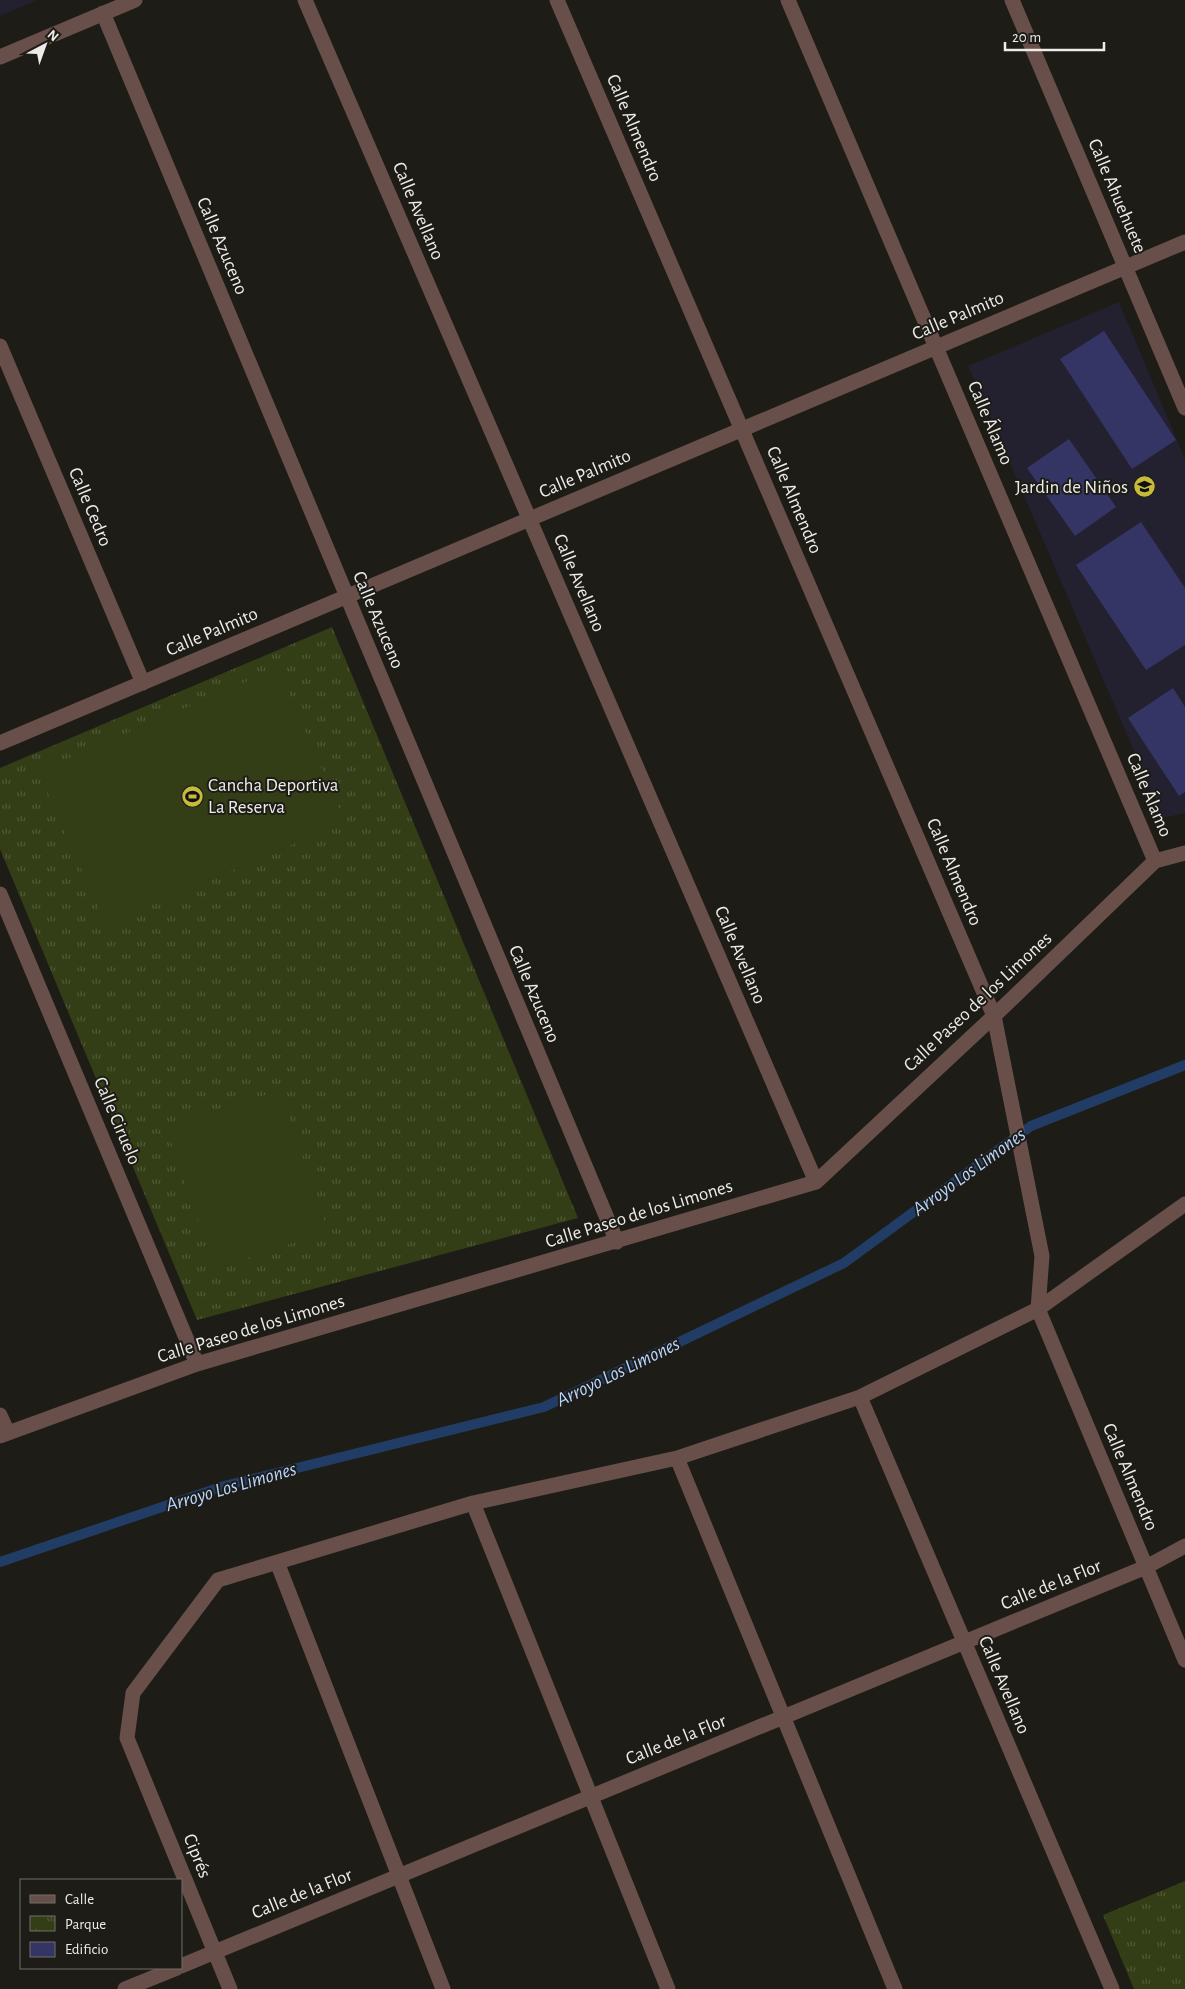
<svg xmlns="http://www.w3.org/2000/svg" width="1185" height="1989" viewBox="0 0 1185 1989" font-family="'Alegreya Sans',sans-serif">
<style>
.education{fill:#232030}
.park{fill:url(#park-tufts)}
.pitch{fill:#333e16}
.lines{fill:none;stroke-linecap:round;stroke-linejoin:round}
.stream{stroke:#213d66;stroke-width:10}
.building{fill:#343564}
.street{stroke:#694f4a;stroke-width:15}
.labels{text-anchor:middle;dominant-baseline:central;stroke-width:4;stroke-linejoin:round;paint-order:stroke}
.street-label{font-size:19px;fill:#edece8;stroke:#1d1c16}
.poi-label{font-size:19px;fill:#edece8;stroke:#1d1c16;text-anchor:end}
.water-label{font-size:20px;font-style:italic;fill:#b9d5ff;stroke:#1d1c16}
</style>
<defs>
<pattern id="park-tufts" width="24" height="20" patternUnits="userSpaceOnUse" patternTransform="scale(1.25)"><rect width="24" height="20" fill="#333e16"/><path d="M3 7l-1-3M5 7V3M7 7l1-3M15 17l-1-3M17 17v-4M19 17l1-3" fill="none" stroke="#515a38"/></pattern>
</defs>
<rect width="100%" height="100%" fill="#1d1c16"/>
<path class="education" d="M0 0H37L0 16Z
M1119 302 1185 459V813L1163 818 968 366Z"/>
<path class="park" d="M332 627 578 1218 197 1320 0 849V768Z
M1185 1881V1989H1134L1103 1915Z"/>
<path class="pitch" d="M278 668 345 822 106 925 38 771Z
M280 1090 328 1231 215 1269 166 1128Z"/>
<g class="lines">
<path class="stream" d="M0 1562 224 1486 544 1407 844 1263 1031 1126 1185 1065"/>
</g>
<path class="building" d="M1104 331 1176 440 1132 469 1060 359Z
M1069 439 1116 507 1075 536 1027 468Z
M1141 522 1185 588V645L1146 670 1076 565Z
M1173 688 1185 707V792L1179 796 1128 718Z"/>
<g class="lines">
<path class="street" d="M305 0 816 1182
M557 0 994 1016 1042 1256 1038 1309 1185 1660
M788 0 1155 861
M1012 0 1185 408
M103 13 617 1242
M0 57 135 0
M0 346 143 683
M0 743 1185 242
M0 894 197 1364
M860 1397 1112 1989
M0 1415 8 1433
M0 1436 197 1364 816 1182 994 1016 1155 861 1185 853
M677 1458 895 1989
M473 1503 668 1989
M277 1562 443 1989
M181 1966 1146 1567 1185 1546
M125 1989 177 1968
M230 1989 127 1738 133 1693 218 1580 473 1503 677 1458 860 1397 1038 1309 1185 1204"/>
</g>
<defs>
<symbol id="school-disc" viewBox="-11 -11 22 22"><circle r="9.5" fill="#c7bb3b" stroke="#1d1c16"/><path d="M0-5L7-2L0 1L-7-2ZM-4 1L0 2.5L4 1V4Q0 6-4 4Z" fill="#111"/></symbol>
<symbol id="stadium-disc" viewBox="-11 -11 22 22"><circle r="9.5" fill="#c7bb3b" stroke="#1d1c16"/><path d="M0-5a6.5 5 0 1 0 0 10a6.5 5 0 1 0 0-10ZM-3.5-1.8h7v3.6h-7Z" fill="#111"/></symbol>
</defs>
<g fill-rule="evenodd">
<use href="#school-disc" x="1132" y="474" width="25" height="25"/>
<use href="#stadium-disc" x="180" y="784" width="25" height="25"/>
</g>
<g class="labels">
<g class="street-label">
<text transform="translate(634 128) rotate(67)">Calle Almendro</text>
<text transform="translate(1117 196) rotate(67)">Calle Ahuehuete</text>
<text transform="translate(418 211) rotate(67)">Calle Avellano</text>
<text transform="translate(222 246) rotate(67)">Calle Azuceno</text>
<text transform="translate(958 316) rotate(-23)">Calle Palmito</text>
<text transform="translate(990 423) rotate(67)">Calle Álamo</text>
<text transform="translate(585 474) rotate(-23)">Calle Palmito</text>
<text transform="translate(794 500) rotate(67)">Calle Almendro</text>
<text transform="translate(90 507) rotate(67)">Calle Cedro</text>
<text transform="translate(579 583) rotate(67)">Calle Avellano</text>
<text transform="translate(378 620) rotate(67)">Calle Azuceno</text>
<text transform="translate(212 632) rotate(-23)">Calle Palmito</text>
<text transform="translate(1149 795) rotate(67)">Calle Álamo</text>
<text transform="translate(954 872) rotate(67)">Calle Almendro</text>
<text transform="translate(740 955) rotate(67)">Calle Avellano</text>
<text transform="translate(534 994) rotate(67)">Calle Azuceno</text>
<text transform="translate(978 1002) rotate(-43)">Calle Paseo de los Limones</text>
<text transform="translate(117 1121) rotate(67)">Calle Ciruelo</text>
<text transform="translate(639 1214) rotate(-17)">Calle Paseo de los Limones</text>
<text transform="translate(251 1329) rotate(-17)">Calle Paseo de los Limones</text>
<text transform="translate(1130 1477) rotate(67)">Calle Almendro</text>
<text transform="translate(1051 1585) rotate(-22)">Calle de la Flor</text>
<text transform="translate(1004 1685) rotate(67)">Calle Avellano</text>
<text transform="translate(676 1740) rotate(-22)">Calle de la Flor</text>
<text transform="translate(197 1856) rotate(68)">Ciprés</text>
<text transform="translate(302 1894) rotate(-22)">Calle de la Flor</text>
</g>
<g class="poi-label">
<text x="1128" y="487">Jardin de Niños</text>
<text x="208" y="785" text-anchor="start">Cancha Deportiva<tspan x="208" dy="22">La Reserva</tspan></text>
</g>
<g class="water-label">
<text transform="translate(969 1172) rotate(-36)">Arroyo Los Limones</text>
<text transform="translate(618 1372) rotate(-26)">Arroyo Los Limones</text>
<text transform="translate(231 1487) rotate(-16)">Arroyo Los Limones</text>
</g>
</g>
<rect x="20" y="1879" width="162" height="90" fill="#1d1c16" stroke="#706f6a"/>
<rect x="30" y="1895" width="25" height="8" fill="#694f4a" stroke="#706f6a"/>
<text x="65" y="1904" font-size="15" fill="#edece8">Calle</text>
<rect x="30" y="1916" width="25" height="15" fill="url(#park-tufts)" stroke="#706f6a"/>
<text x="65" y="1929" font-size="15" fill="#edece8">Parque</text>
<rect x="30" y="1942" width="25" height="15" fill="#343564" stroke="#706f6a"/>
<text x="65" y="1954" font-size="15" fill="#edece8">Edificio</text>
<g transform="translate(45 45) rotate(41)" stroke="#1d1c16" stroke-width="4" paint-order="stroke">
<path d="M0-4L9 19L0 12L-9 19Z" fill="#edece8"/>
<text y="-8" font-size="14" font-weight="bold" text-anchor="middle" fill="#edece8">N</text>
</g>
<path d="M1005 42v8h99v-8" fill="none" stroke="#edece8" stroke-width="2.5"/>
<text x="1012" y="42" font-size="15" fill="#edece8" stroke="#1d1c16" stroke-width="4" paint-order="stroke">20 m</text>
</svg>
